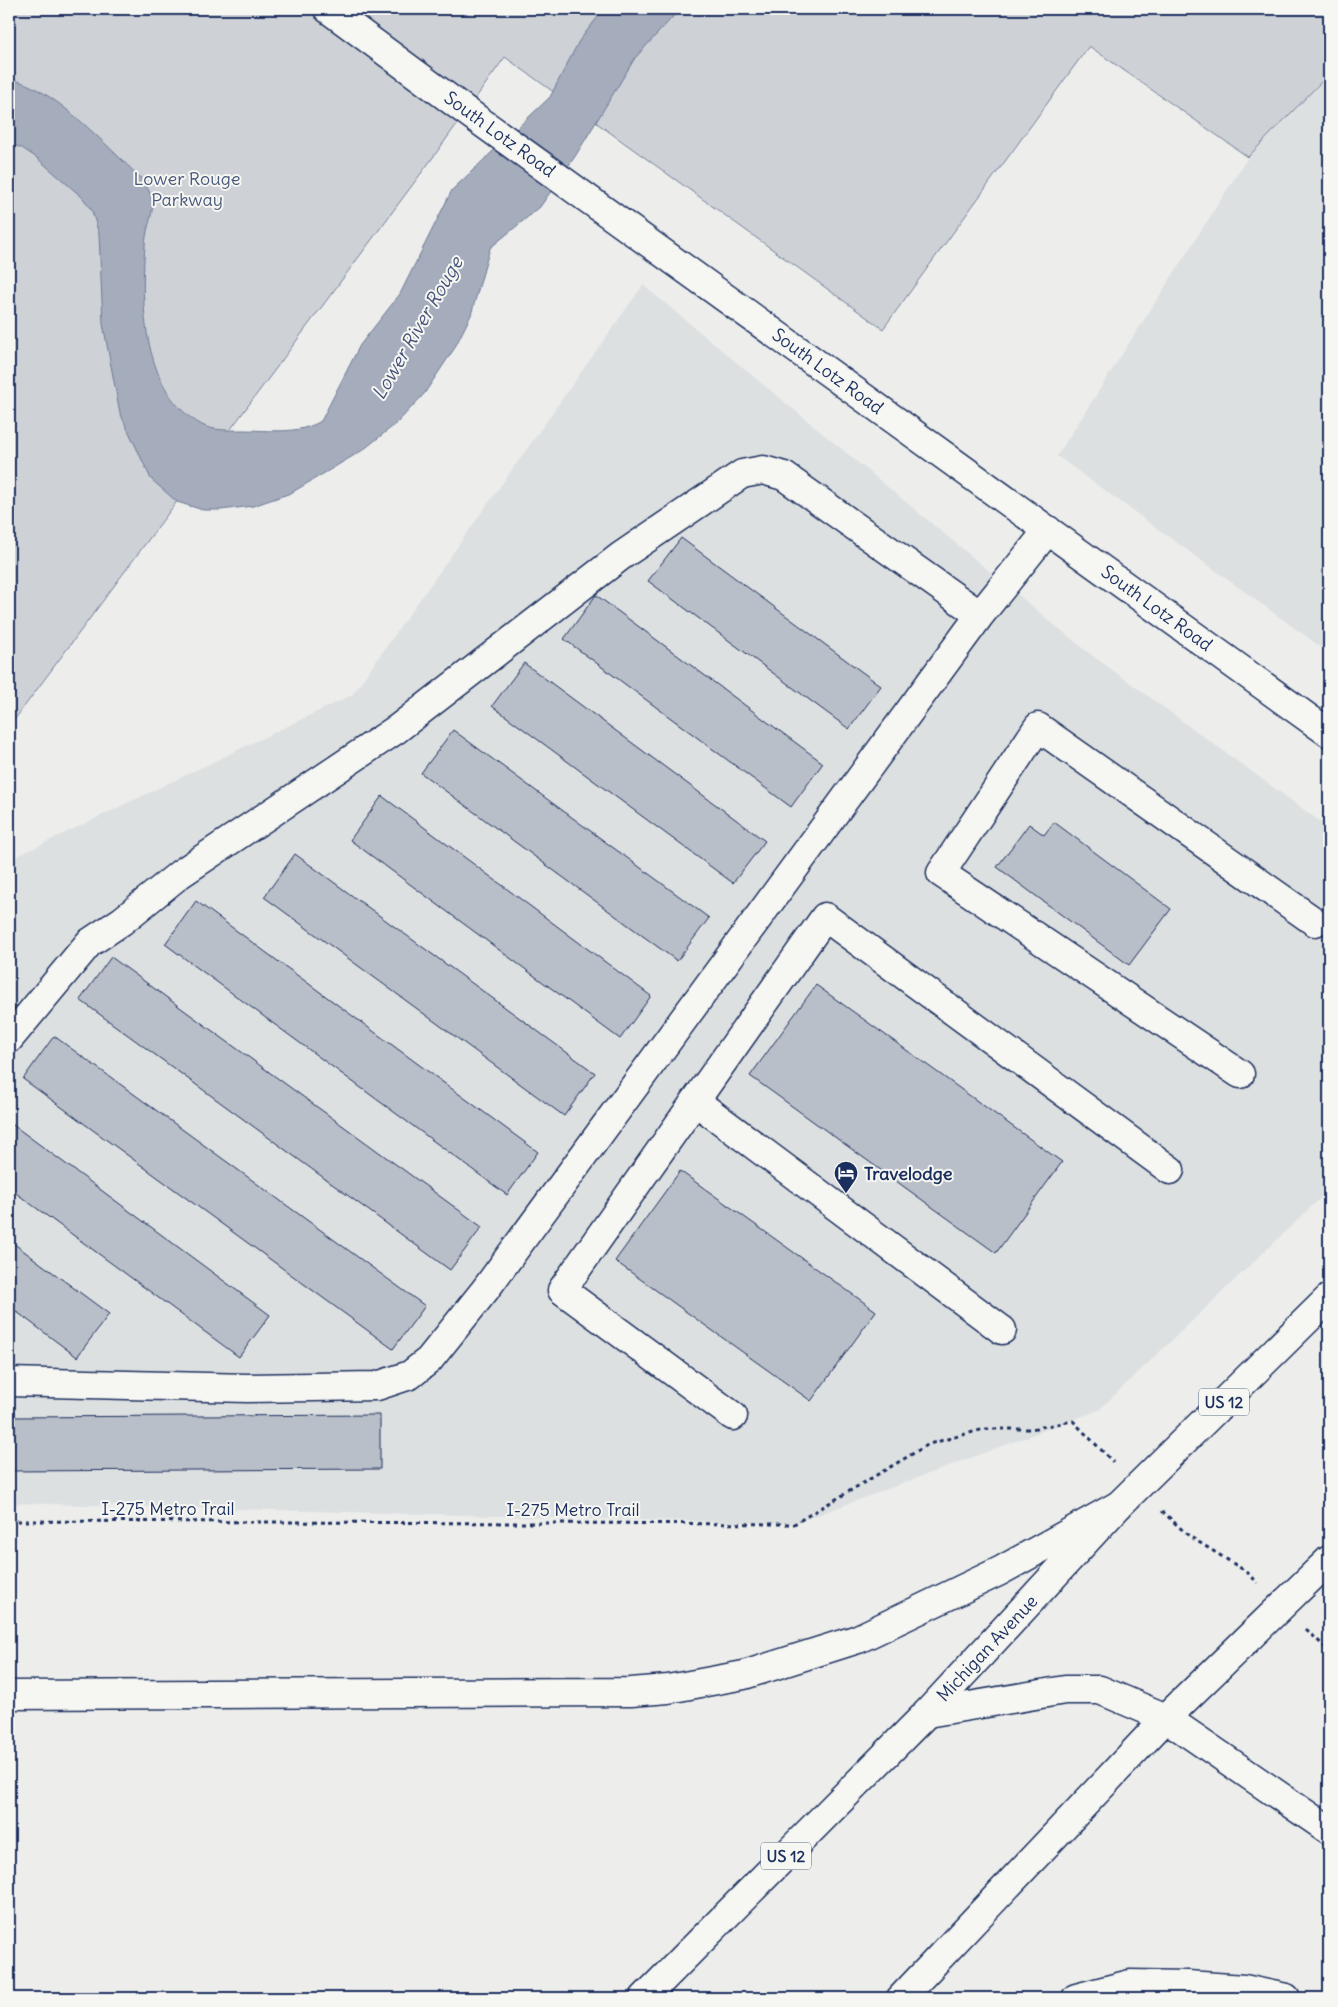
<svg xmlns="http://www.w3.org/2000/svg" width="1338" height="2007" viewBox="0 0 1338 2007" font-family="Delius,sans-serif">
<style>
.built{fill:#dde0e1}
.green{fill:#ced2d7;stroke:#74809a}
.water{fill:#a5acbc;stroke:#6e7a96}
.building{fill:#b9bfc8;stroke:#1b2f5e}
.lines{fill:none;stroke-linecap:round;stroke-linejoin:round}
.minor-casing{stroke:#1b2f5e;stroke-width:31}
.major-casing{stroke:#1b2f5e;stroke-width:31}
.highway-casing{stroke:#1b2f5e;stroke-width:31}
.path{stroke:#1b2f5e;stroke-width:3;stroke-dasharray:4 4;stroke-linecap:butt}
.minor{stroke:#f6f6f2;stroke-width:28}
.major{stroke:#f6f6f2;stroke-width:28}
.highway{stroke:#f6f6f2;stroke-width:28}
.labels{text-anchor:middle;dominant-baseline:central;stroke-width:4;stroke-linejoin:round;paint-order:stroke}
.shield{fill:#f6f6f2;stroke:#5d6b8a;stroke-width:1}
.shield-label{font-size:16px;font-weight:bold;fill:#1b2f5e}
.street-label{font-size:18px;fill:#1b2f5e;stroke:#f6f6f2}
.park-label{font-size:18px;fill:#48587c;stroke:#f6f6f2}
.poi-label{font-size:18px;font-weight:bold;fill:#1b2f5e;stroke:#f6f6f2;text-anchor:start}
.water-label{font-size:19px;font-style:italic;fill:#44547a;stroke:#f6f6f2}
</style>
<rect width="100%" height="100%" fill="#edeeec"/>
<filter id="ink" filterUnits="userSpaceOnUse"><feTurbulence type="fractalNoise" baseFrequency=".02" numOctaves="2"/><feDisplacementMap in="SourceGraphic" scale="10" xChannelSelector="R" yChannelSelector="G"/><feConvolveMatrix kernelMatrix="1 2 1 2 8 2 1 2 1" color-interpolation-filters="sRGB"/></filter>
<g filter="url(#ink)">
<path class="built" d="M1329 74V653L1057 456 1248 157Z
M643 285 1085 650 1329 828V1190L1099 1410 794 1524 9 1503V860L352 695Z"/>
<path class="green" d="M9 9H1329V74L1248 157 1089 46 883 329 505 57 434 156 9 727Z"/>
<path class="water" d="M604 9H680L635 58 576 155 540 207 490 248 471 315 454 349 424 394 397 423 363 450 291 493 253 506 221 510H203L177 502 151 479 120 413 103 324 99 234 92 211 83 198 37 158 22 148 9 143V79C52 85 108 148 141 178 163 208 147 214 145 246 140 304 143 393 202 425 213 431 230 430 243 430 268 430 298 435 321 421L360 345 400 294 452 190 550 97 579 41Z"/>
<path class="building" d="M681 538 881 686 849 729 648 581Z
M596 595 823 763 791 807 564 639Z
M524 663 765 841 733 883 492 706Z
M453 730 709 918 677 961 421 773Z
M382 796 651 996 620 1039 350 840Z
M1054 822 1171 909 1129 965 997 867 1029 824 1044 835Z
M295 854 595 1073 564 1116 264 897Z
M196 901 538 1152 507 1195 165 944Z
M111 957 482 1227 450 1270 80 1000Z
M816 985 1062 1162 996 1253 750 1076Z
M54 1036 425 1306 393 1349 23 1079Z
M9 1122 270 1315 239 1357 9 1188Z
M680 1171 876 1311 811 1401 615 1261Z
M9 1240 109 1314 77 1357 9 1306Z
M380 1415V1469L9 1471V1417Z"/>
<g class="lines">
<defs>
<path id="minor" d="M328 9 466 111 1329 733
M9 1039 89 943 122 921 180 874 397 729 621 556 742 474 763 470 784 476 980 615
M1240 1074 941 873 1038 727 1315 922
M695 1101 1002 1330
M9 1382 247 1388 377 1386 410 1375 429 1360 485 1290 980 615 1048 530
M733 1416 562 1290 825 917 1170 1170"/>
<path id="major" d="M644 1998 927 1713 1119 1505 1329 1298
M901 1998 1166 1718 1329 1560"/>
<path id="highway" d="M9 1695 631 1692 668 1689 744 1675 858 1639 1000 1571 1119 1505
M927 1713 1065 1690H1100L1166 1718 1329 1830
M1076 1998 1130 1984 1188 1985 1244 1989 1286 1998"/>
</defs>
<use href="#minor" class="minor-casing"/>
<use href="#major" class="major-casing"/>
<use href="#highway" class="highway-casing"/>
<path class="path" d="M1162 1511 1189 1536 1247 1572 1258 1583
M9 1521 794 1524 929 1444 984 1429H1031L1073 1421 1113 1462
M1306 1629 1329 1651"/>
<use href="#minor" class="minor"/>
<use href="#major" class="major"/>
<use href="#highway" class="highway"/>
</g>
</g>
<defs>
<symbol id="hotel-pin" viewBox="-11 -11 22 30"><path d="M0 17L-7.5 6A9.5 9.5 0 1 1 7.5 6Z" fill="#1b2f5e" stroke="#f6f6f2"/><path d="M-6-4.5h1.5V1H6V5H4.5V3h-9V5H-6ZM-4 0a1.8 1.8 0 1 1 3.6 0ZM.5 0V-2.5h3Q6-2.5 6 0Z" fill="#fff"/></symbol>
</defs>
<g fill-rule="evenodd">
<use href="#hotel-pin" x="832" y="1159" width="28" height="38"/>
</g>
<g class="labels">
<g class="shield">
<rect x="1199" y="1388.5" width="50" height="27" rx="4"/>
<rect x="761" y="1842.5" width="50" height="27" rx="4"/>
</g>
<g class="shield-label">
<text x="1224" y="1402">US 12</text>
<text x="786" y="1856">US 12</text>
</g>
<g class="street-label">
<text transform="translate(500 134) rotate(36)">South Lotz Road</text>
<text transform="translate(828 371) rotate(36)">South Lotz Road</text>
<text transform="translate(1157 608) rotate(36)">South Lotz Road</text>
<text x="168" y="1508">I-275 Metro Trail</text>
<text x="573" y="1509">I-275 Metro Trail</text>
<text transform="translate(987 1648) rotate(-47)">Michigan Avenue</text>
</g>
<g class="park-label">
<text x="187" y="178">Lower Rouge<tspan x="187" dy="21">Parkway</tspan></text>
</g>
<g class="poi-label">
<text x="864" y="1173">Travelodge</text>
</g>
<g class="water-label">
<text transform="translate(417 328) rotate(-60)">Lower River Rouge</text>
</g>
</g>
<rect width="1338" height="2007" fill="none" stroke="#f6f6f2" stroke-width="30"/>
<rect x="15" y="15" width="1308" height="1977" fill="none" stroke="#1b2f5e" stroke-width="2" filter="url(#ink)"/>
</svg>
